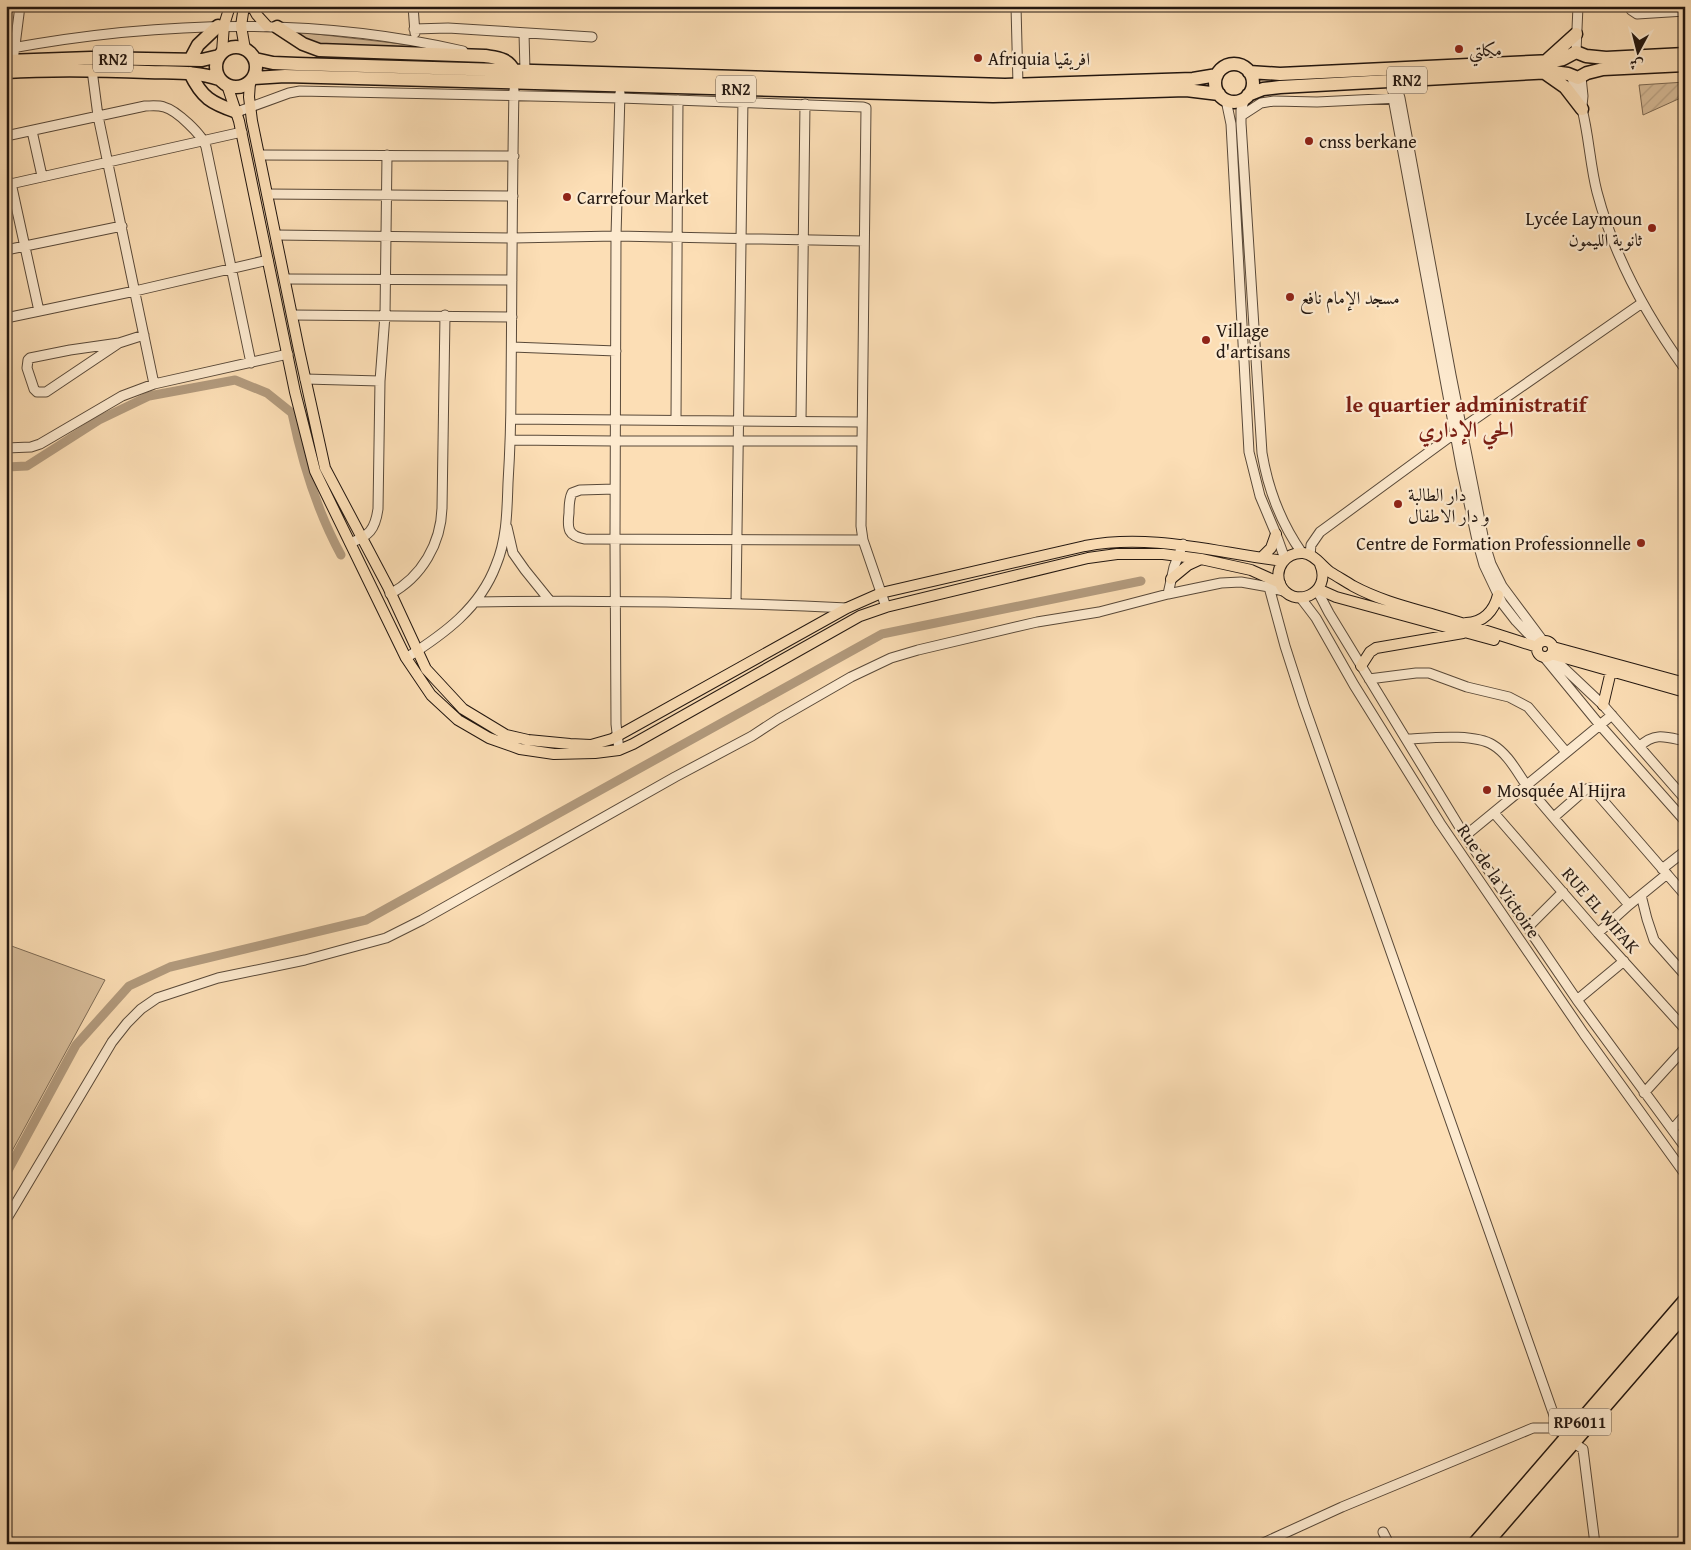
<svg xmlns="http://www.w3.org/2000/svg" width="1691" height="1550" viewBox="0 0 1691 1550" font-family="'Gentium Book Plus',Amiri,serif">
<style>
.green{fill:#d7bc99;stroke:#7d6a54}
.garden{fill:url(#garden-furrows);stroke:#7d6a54}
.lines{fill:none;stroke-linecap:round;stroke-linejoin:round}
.canal{stroke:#b29a7d;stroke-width:9}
.minor-casing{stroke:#594939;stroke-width:11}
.major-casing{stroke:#231710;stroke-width:12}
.highway-casing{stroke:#231710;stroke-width:15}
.minor{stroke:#fdeacf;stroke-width:9}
.major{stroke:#fcdeb5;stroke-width:10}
.highway{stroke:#fcdeb5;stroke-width:12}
.poi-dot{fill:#8f2418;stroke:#fdeacf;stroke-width:2}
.labels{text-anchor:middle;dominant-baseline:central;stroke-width:4.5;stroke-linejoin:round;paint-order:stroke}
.shield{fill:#fdeacf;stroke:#645649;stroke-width:1}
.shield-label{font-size:16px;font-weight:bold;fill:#231710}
.poi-label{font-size:18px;fill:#231710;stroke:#fdeacf;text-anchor:start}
.street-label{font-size:18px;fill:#231710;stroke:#fdeacf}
.district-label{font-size:22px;font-weight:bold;fill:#7a1f14;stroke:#fdeacf}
</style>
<defs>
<pattern id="garden-furrows" width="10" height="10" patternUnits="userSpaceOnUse" patternTransform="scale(1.25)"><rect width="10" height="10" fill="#d7bc99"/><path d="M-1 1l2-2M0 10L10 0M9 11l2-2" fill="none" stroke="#b8a183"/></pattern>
</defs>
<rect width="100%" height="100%" fill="#fcdeb5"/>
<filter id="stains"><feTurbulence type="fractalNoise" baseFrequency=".004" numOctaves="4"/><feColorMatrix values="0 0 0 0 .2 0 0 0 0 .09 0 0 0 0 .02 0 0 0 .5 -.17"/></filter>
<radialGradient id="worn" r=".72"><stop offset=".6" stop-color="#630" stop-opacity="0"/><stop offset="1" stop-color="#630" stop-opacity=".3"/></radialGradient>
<path class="green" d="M299 32 419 46 420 48 318 46 295 33Z
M6 944 105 980 6 1162Z"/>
<path class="garden" d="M1685 82V96L1643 115 1639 85Z"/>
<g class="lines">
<path class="canal" d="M6 467 27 466 99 420 149 396 219 383 235 380 267 393 292 413C302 462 317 511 341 555
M6 1174 76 1045 129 986 170 967 366 920 882 634 1141 581"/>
<defs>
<path id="minor" d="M413 6 415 33
M1016 6 1018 85
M1630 6 1631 10 1637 14 1685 11
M414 29 448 28 592 37
M524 33 525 71
M6 49C157 21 312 16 463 51
M1576 52 1578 6
M13 61 20 6
M92 70 98 116 154 384
M1572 77C1574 88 1579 98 1582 109 1589 136 1590 165 1597 192 1614 257 1646 315 1685 369
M1581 77 1583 96 1582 106
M1394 81 1393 98 1409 185 1461 466 1477 540 1484 565 1502 603 1516 621 1538 644
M1396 85 1400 98 1451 375 1484 541 1491 564 1502 586 1543 641
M1245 98 1241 110V123L1262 453C1268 489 1281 523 1302 553
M1226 100 1231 124 1249 452 1260 496 1276 534 1285 559
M237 112 289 93 300 91 620 98 863 107 866 108 861 526 863 540 886 607
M1241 116 1261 103 1274 101 1317 102 1399 98
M32 131 42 176
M6 136 145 106C151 106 158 105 164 107 176 110 203 135 206 147L251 363
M259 155 514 156
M11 183 39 311
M6 185 242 132
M267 194 513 196
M276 235 513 238 616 236 864 241
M6 250 122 226
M285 279 512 280
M292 315 512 317
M6 318 135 291 268 260
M119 343 70 350 30 358 28 360 27 368 34 389 37 392H46L119 343 144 335
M512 347 616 351
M305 379 380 381
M511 419 861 422
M676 420 678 100
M801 420 805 104
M510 440 615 441H861
M6 448 31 447 40 444 122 396 154 384 288 354
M615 489 580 490 572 493C569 499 569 506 569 513 567 529 568 536 585 539L863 540
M507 527 513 553 525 570 550 601
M350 543C369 536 375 530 378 509L380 381 385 315 387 155
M1310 555 1311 545 1320 532 1455 433 1642 303
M1269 587 1285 646 1304 705 1557 1424 1566 1438 1583 1449 1595 1544
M1317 590 1329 613 1465 836 1577 1000 1685 1147
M390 594C422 577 441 543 442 508L445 315
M1168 594 1174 567 1183 544
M1300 597 1316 618 1354 685 1440 823 1584 1034 1685 1174
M475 602C599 600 723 602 847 608
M736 603 743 98
M1550 655 1603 705 1685 799
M1544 657 1599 724 1685 821
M406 658C444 634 480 608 496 565 507 539 507 510 508 483 510 451 511 420 511 389 512 289 512 190 514 90
M1369 679 1416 673H1429L1467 687 1509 697 1528 707 1566 752
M1407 739C1429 738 1474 733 1493 745 1508 754 1517 772 1527 786 1560 826 1595 865 1629 905
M1640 746C1655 732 1666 737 1685 741
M619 750 616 724 615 540 616 236 620 93
M1494 813 1598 933 1685 1029
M1554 817 1586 789 1590 788 1594 790 1685 895
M1465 836 1612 715
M1662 869 1685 851
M1641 895 1647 919 1654 940 1685 975
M1528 927 1563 892
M1598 933 1629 905 1667 874
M1577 1000 1624 961
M1644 1093 1685 1048
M1673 1129 1685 1115
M6 1220 112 1042 127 1023 141 1009 157 998 218 978 305 960 386 938 422 920 675 777 752 736 778 719 851 677 891 658 918 650 1037 622 1099 612 1168 594 1221 583 1241 582 1269 587 1286 592
M1383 1532 1389 1544
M1261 1544 1342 1507 1533 1428H1550L1561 1432"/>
<path id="major" d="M244 6 241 26 245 49
M252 6 257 15 267 26
M222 52 224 25 230 6
M250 82 249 97 252 121 299 350 325 468 388 587 426 669 463 709 506 735 528 740 570 744 591 745 612 739 847 608 881 593 1085 546C1152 533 1217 553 1284 561
M227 85 239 121 295 392 315 471 406 658 431 695 458 720 489 738 520 749 554 754 595 753 619 750 633 744 860 616 886 607 1088 558 1117 554H1163L1201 559 1251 570 1280 583
M1261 558 1271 548 1276 534
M1320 564C1333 594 1292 611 1280 584 1274 568 1286 552 1303 553 1314 554 1321 565 1330 572 1338 577 1345 581 1353 586 1379 600 1407 607 1435 615 1469 625 1503 636 1537 647
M1171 579 1188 565 1201 559
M1318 589 1336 597 1494 640
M1466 623C1483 623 1494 611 1498 595
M1537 649a8 8 0 1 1 16 0a8 8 0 1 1-16 0Z
M1553 647 1685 683
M1551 654 1685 692
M1361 666 1370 652 1376 648 1463 633
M1603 705 1611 671"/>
<path id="highway" d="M277 27 303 44 319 50 485 56C497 58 508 58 514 71
M216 67a20 20 0 1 1 40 0a20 20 0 1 1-40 0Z
M255 59 273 63 297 64 1005 85 1193 79 1217 75
M190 60 198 45 218 26
M6 61 91 58 202 60 219 56
M1545 62 1576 34
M1215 83a19 19 0 1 1 38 0a19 19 0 1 1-38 0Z
M6 72C53 69 100 70 148 72 172 73 196 71 219 79
M1249 72 1280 74 1553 61 1563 59 1576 52 1586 56 1606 58 1685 54
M190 73C202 98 211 103 237 112
M1545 73 1565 87 1582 109
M253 78 285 76 993 96 1186 90 1219 94
M1248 95 1263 89 1280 87 1553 72 1568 74 1578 78 1587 73 1603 69 1685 65
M1474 1544 1685 1300
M1486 1544 1685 1314"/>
</defs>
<use href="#minor" class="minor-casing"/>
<use href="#major" class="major-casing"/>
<use href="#highway" class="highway-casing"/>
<use href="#minor" class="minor"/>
<use href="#major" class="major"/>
<use href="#highway" class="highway"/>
</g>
<g class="poi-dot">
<circle cx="1459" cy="49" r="5"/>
<circle cx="978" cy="58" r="5"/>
<circle cx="1309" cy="141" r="5"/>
<circle cx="567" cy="197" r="5"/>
<circle cx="1652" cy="228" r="5"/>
<circle cx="1290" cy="297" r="5"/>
<circle cx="1206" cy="340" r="5"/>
<circle cx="1398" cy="504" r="5"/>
<circle cx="1641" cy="543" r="5"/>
<circle cx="1487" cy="790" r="5"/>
</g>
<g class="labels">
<g class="shield">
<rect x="93" y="45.5" width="40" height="27" rx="4"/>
<rect x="1387" y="66.5" width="40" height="27" rx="4"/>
<rect x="716" y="75.5" width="40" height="27" rx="4"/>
<rect x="1549" y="1408.5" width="62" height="27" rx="4"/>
</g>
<g class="shield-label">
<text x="113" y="59">RN2</text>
<text x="1407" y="80">RN2</text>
<text x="736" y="89">RN2</text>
<text x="1580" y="1422">RP6011</text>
</g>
<g class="poi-label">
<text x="1469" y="49">مكلتي</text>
<text x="988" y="58">Afriquia افريقيا</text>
<text x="1319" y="141">cnss berkane</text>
<text x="577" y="197">Carrefour Market</text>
<text x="1642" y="218" text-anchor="end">Lycée Laymoun<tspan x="1642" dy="21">ثانوية الليمون</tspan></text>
<text x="1300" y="297">مسجد الإمام نافع</text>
<text x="1216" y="330">Village<tspan x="1216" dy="21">d'artisans</tspan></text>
<text x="1408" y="494">دار الطالبة<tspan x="1408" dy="21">و دار الاطفال</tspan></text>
<text x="1631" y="543" text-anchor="end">Centre de Formation Professionnelle</text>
<text x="1497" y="790">Mosquée Al Hijra</text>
</g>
<g class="street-label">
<text transform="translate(1499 881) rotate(56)">Rue de la Victoire</text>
<text transform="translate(1601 910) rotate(49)">RUE EL WIFAK</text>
</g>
<g class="district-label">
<text x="1466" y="404">le quartier administratif<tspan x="1466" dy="25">الحي الإداري</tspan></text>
</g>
</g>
<rect width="1691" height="1550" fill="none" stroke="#fcdeb5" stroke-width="25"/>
<rect x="8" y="8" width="1676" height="1535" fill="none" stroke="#231710" stroke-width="2.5"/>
<rect x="12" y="12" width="1666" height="1525" fill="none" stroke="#231710"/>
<g transform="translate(1638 52) rotate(187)" stroke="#fdeacf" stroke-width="4" paint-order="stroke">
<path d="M0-4L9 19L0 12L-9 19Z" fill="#231710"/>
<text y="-8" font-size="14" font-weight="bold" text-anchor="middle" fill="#231710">ش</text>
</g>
<rect width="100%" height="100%" filter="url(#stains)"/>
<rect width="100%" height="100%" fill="url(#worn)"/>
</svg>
